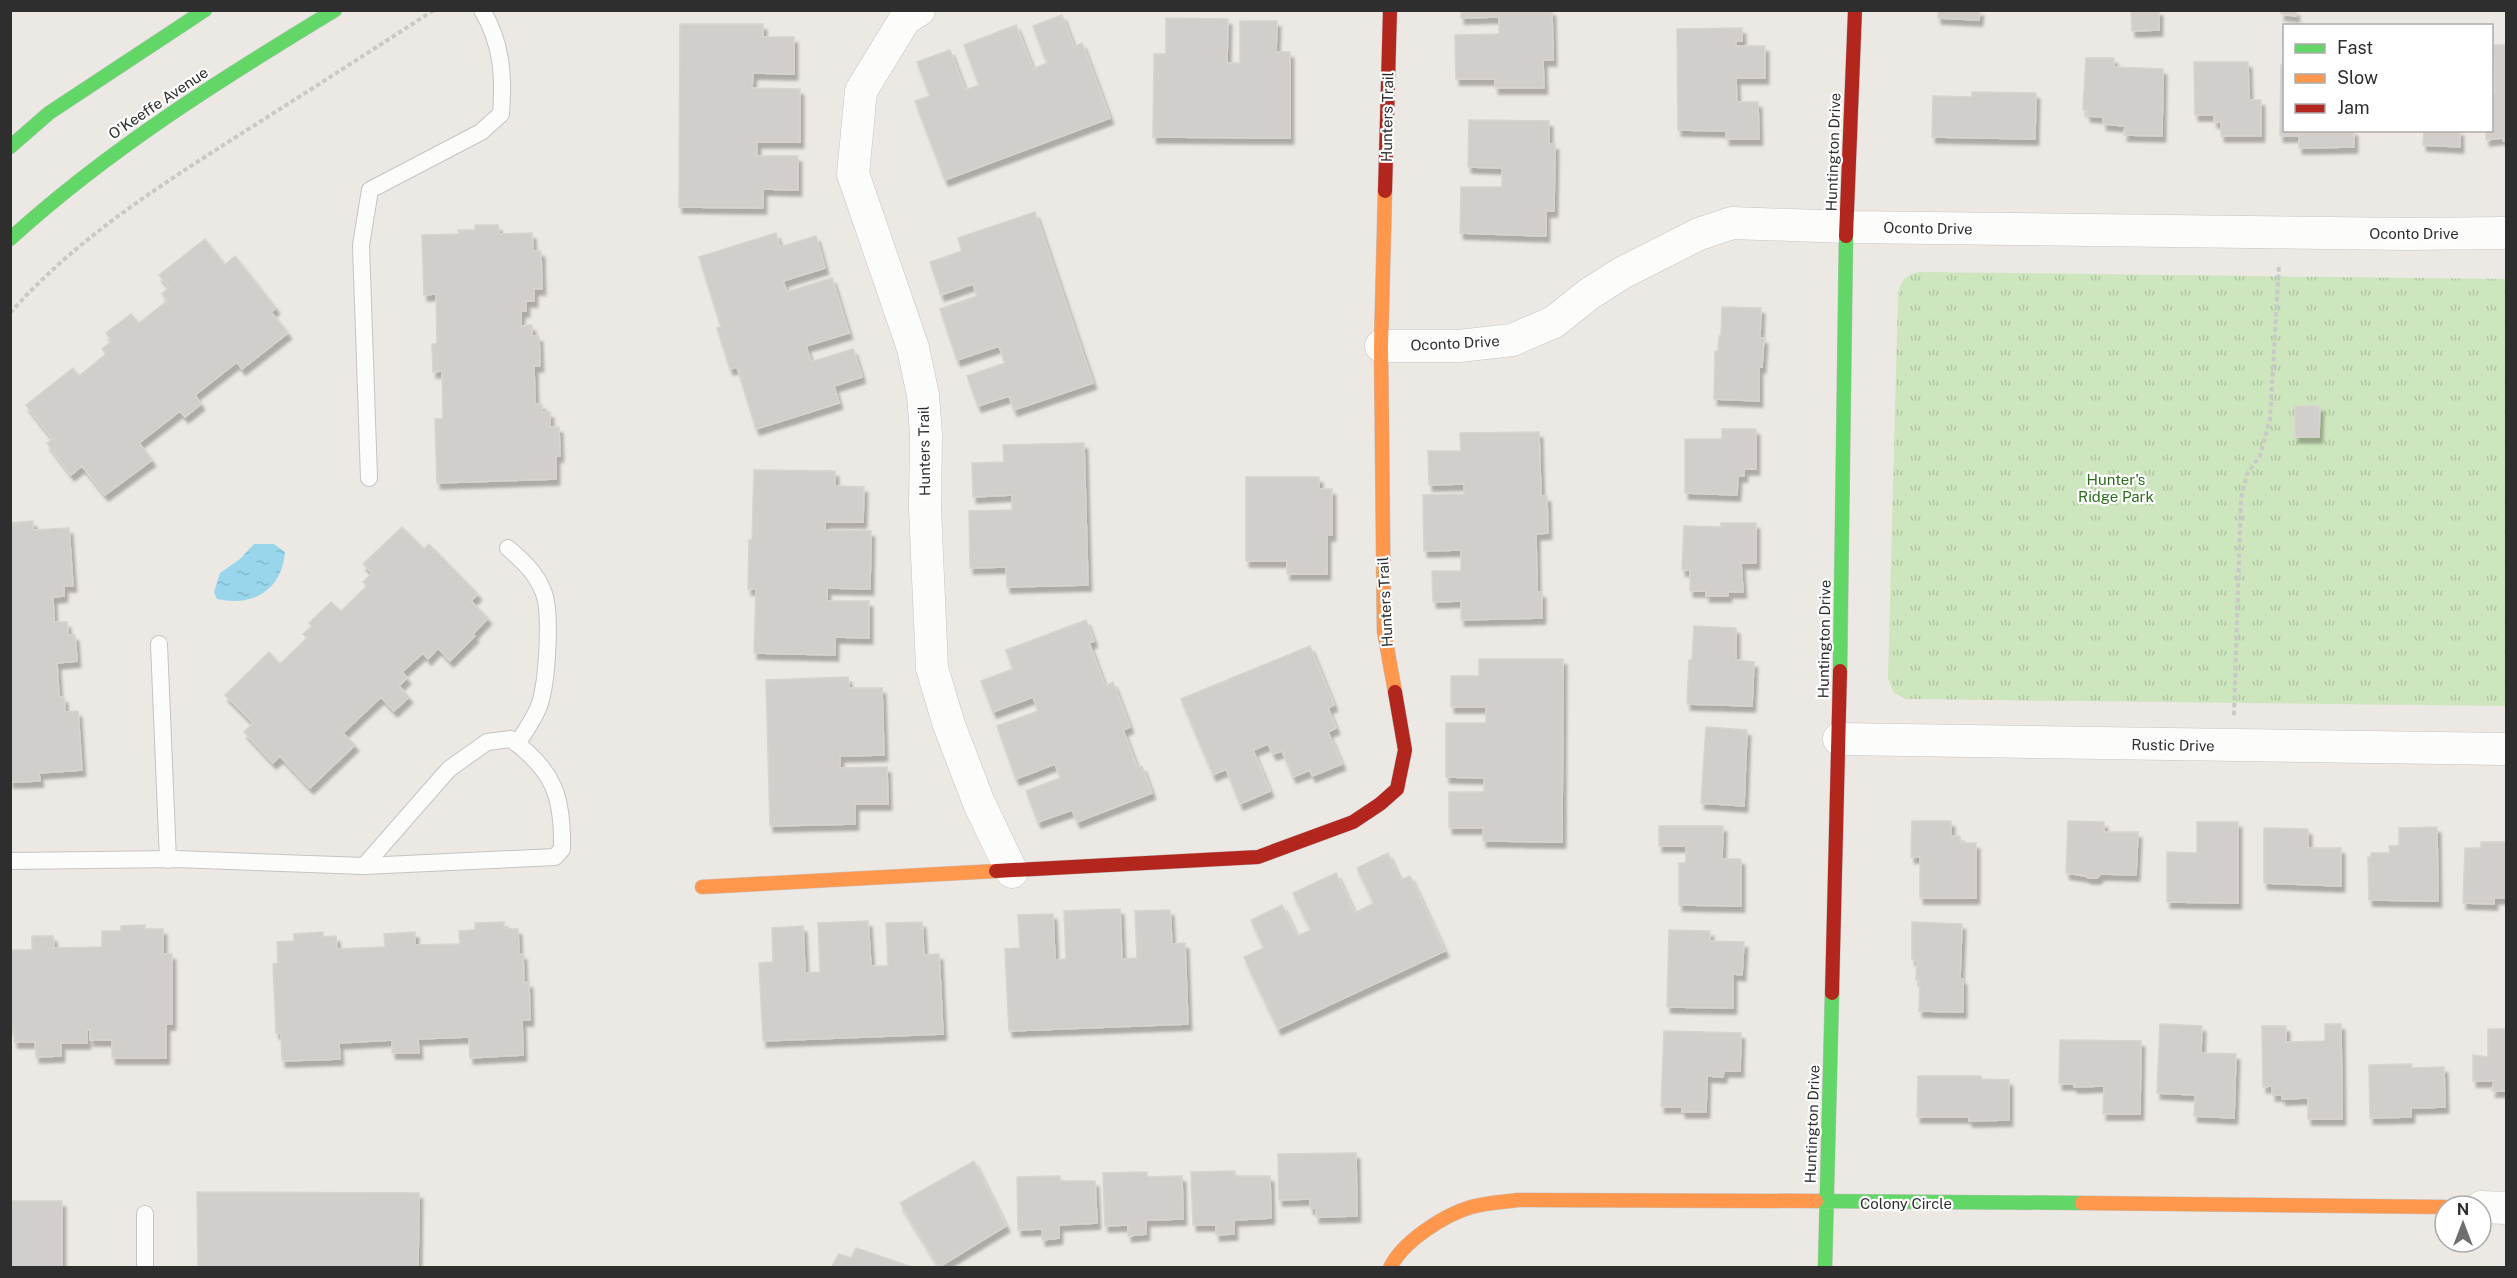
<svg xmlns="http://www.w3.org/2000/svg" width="2517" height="1278" viewBox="0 0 2517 1278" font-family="'Public Sans',sans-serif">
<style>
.park{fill:url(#park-tufts)}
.water{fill:url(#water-ripples)}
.building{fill:#d1cecb;stroke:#d7d4d0;stroke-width:1.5;filter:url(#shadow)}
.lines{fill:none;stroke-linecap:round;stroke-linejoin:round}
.lane-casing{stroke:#c5c4c5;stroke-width:18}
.street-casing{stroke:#c5c4c5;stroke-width:33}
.fast-casing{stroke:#c5c4c5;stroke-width:15}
.slow-casing{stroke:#c5c4c5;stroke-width:15}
.jam-casing{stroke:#c5c4c5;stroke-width:15}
.path{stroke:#c9c9c8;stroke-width:4;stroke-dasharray:4.5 3;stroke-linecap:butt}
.lane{stroke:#fcfcfb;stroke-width:16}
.street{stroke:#fcfcfb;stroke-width:32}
.fast{stroke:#63d668;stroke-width:14}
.slow{stroke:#ff974d;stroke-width:14}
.jam{stroke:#b3261e;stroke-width:14}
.labels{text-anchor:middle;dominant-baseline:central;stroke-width:4.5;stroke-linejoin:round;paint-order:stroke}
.street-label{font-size:15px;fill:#2e2e2e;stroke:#fff}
.park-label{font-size:15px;fill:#2c6e1b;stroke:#fff}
</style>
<defs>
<pattern id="park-tufts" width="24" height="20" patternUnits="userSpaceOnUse" patternTransform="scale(1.5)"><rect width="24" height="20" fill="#cee6be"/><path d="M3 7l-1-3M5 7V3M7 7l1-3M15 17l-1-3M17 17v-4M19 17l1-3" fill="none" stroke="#b1c6a4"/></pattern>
<pattern id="water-ripples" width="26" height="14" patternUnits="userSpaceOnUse" patternTransform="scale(1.5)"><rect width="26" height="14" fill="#99d6ec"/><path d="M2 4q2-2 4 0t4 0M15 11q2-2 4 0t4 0" fill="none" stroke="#84b8cb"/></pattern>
<filter id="shadow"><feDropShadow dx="3.5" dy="6" stdDeviation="1.5" flood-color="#0004"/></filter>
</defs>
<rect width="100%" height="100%" fill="#ece8e4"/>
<path class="park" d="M1919 272 2506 279V706L1906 699 1894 693 1888 679 1898 294C1900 282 1906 274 1919 272Z"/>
<path class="water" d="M254 544H274L285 552C282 590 253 607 217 599L214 592 220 573 240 559Z"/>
<path class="building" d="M1461 10H1552L1553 60H1543L1544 88H1495V79H1456L1455 35 1499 34V17L1461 18Z
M1938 10H1980L1979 20 1938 18Z
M2131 10H2159V30L2132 31Z
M2281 10H2296V16L2281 14Z
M1062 15 1074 47 1082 43 1110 118 945 180 915 101 930 96 917 62 950 50 965 90 979 85 964 45 1016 25 1033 69 1047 63 1033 26Z
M1166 18 1228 19 1227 63H1240V21H1277L1276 52H1290V138L1153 137 1154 54H1166Z
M680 24H763V37H794V74L753 73 752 88 800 89V142H757V156H798V190L763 189V208L679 207Z
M1742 28V41H1736V46H1765V78H1736L1737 102H1758L1759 139H1726V131L1678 130 1677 29Z
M2493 45H2506V141H2503V138L2486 140V130H2492V94H2495Z
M2086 58H2114V67L2163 69 2162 136 2124 135 2125 126 2103 124V117L2087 116V110H2083Z
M2194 62H2248L2249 100H2261V136H2221V122H2214V115H2195Z
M2281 65 2284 66V130H2354V147L2299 148V136H2280Z
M1972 92 2036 93 2035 139 1932 137 1933 96 1972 97Z
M1469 120 1549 121V144H1555L1554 211H1546V236L1460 233 1461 187H1502V168L1468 167Z
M2424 130H2460V147L2423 145Z
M1035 212 1093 383 1014 410 1009 396 978 406 967 376 1005 363 999 346 957 360 940 309 977 296 973 284 941 295 930 262 962 251 958 238Z
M475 225H498L499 234 532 233 533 251H541L542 289H534V301H526V311H521V326L532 325V336H539L540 366H534L535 404H542V412H550V427H559L560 456H556V479L437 483 435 419H443L442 371 433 372 432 344H437L436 294 424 295 422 235 459 234 458 230H475Z
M776 233 780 247 816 236 825 268 783 281 787 292 832 278 849 333 806 346 811 362 853 349 862 377 834 386 839 403 756 429 737 367 730 369 717 328 721 327 699 257Z
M205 239 225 265 235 256 276 308 271 312 288 333 242 369 237 362 195 395 201 404 185 417 180 411 139 443 152 460 105 495 82 466 71 475 47 443 53 439 26 405 73 368 79 376 106 354 102 349 112 341 106 333 131 314 139 323 167 301 162 294 169 287 159 275Z
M1722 307 1761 308 1760 338H1764L1762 367H1759V401L1714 399 1715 351H1718L1719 336H1721Z
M2295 406H2320L2319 437H2295Z
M1722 429H1756V469H1744V476H1738L1737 495 1685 493V439H1722Z
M1539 432 1541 496H1547L1548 533 1536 534 1537 592H1542V618L1461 620V601L1433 602 1432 571H1461V550L1424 551 1423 495 1464 494V484L1429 485 1428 451H1461L1460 433Z
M1084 443 1088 585 1007 587 1006 567 970 568 969 511 1012 510V495L973 497 972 463 1004 462 1003 445Z
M754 470 835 471V486L864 487 863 522H825V530L871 531 870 589 827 588V601H869V638L835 637V655L754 653 756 589H748L749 540H752Z
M1246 477H1319V489H1332V535H1327V574H1287V561H1246Z
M33 521V530L69 528 73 586H64V596L53 597 54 622H67L68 635H75L77 661 57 663 59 697H64L65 712 78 711 82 770 39 773 40 781 10 782V523Z
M1721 523H1756V563H1741L1743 592H1728V596H1706V591H1690V570H1682L1684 526 1721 527Z
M402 527 424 549 429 544 478 594 471 601 488 618 473 634 475 636 450 661 438 648 428 659 423 653 402 672 407 678 399 686 409 697 394 711 381 697 343 733 355 745 310 788 280 756 273 763 244 732 253 723 225 695 269 652 280 664 307 638 303 634 312 626 309 623 331 602 341 611 367 586 363 582 372 573 363 564Z
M1086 620 1094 641 1089 643 1105 686 1113 682 1130 727 1123 730 1137 767 1142 766 1152 793 1077 822 1072 810 1038 822 1026 791 1060 778 1055 764 1016 779 997 726 1038 711 1033 697 993 712 981 681 1013 669 1006 650Z
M1694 626 1736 628V660L1754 662 1752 706 1687 704 1689 660H1692Z
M1310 646 1334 705 1328 708 1336 728 1328 732 1342 764 1312 776 1310 770 1293 777 1282 751 1273 754 1268 744 1253 750 1270 791 1240 804 1226 769 1213 775 1181 699Z
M1479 659H1563L1562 842 1483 841V828H1449V792H1484V778L1446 777V723H1486V707H1451V676H1479Z
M848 677 849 688H882L884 755 840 756V768L887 767 888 804H855V824L770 826 766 680Z
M1706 727 1747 730 1744 806 1701 803Z
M1912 821H1951V836H1960V843H1976V898H1920V857H1911Z
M2068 821 2104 822V832H2138L2136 875 2101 874 2097 878H2088L2085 876 2066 873Z
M2197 822H2238V903L2167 902V852L2197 853Z
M1659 826H1723L1722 859H1741V906L1679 905V863H1686V846H1659Z
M2437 827 2438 901 2369 900 2368 857H2371V853H2390L2389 846H2399V828Z
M2264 828 2308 829V848H2341V886L2264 883Z
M2481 842H2506V898H2494V904L2463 903 2465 848H2481Z
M1388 853 1400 880 1410 876 1445 951 1278 1029 1244 957 1264 948 1251 920 1282 905 1297 936 1311 930 1293 893 1336 873 1355 913 1374 903 1357 868Z
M1120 909 1122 959 1137 958 1135 911 1170 910 1172 944 1185 943 1188 1024 1009 1031 1005 949 1020 948 1018 915 1053 914 1055 960 1066 959 1064 911Z
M868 921 871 966H888L886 923 922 922 924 955 939 954 943 1034 763 1041 759 963 773 962 772 928 803 926 805 973 820 972 818 923Z
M504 922V929H518L519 955 523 954 524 983 529 982 530 1020H522L523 1055 470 1058 469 1037 418 1039 419 1053H392V1040L339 1043 340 1059 282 1061 281 1033H276L273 964 278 963 277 942 294 941V934L323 932V937L336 936 337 949 385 947 384 934 415 932V945L460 944 459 931 475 930V923Z
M1912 922 1962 924 1960 979H1963V1012L1919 1011 1920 980H1916L1917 960H1912Z
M145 925V929H163V954H172V1024H166V1058H112V1040H90V1030H87V1043H61V1056L36 1057 35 1042H14V1028H10V950H32V936H53L54 948 102 947V931H121V926Z
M1669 930 1710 931V941L1744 942 1742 975 1733 974V1008L1667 1007Z
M2160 1024 2202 1026 2201 1053 2236 1054 2234 1118 2194 1116 2195 1095 2157 1093Z
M2325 1024H2341L2342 1119H2308V1098L2282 1099V1095H2272V1086L2263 1087 2262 1026H2286V1042L2325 1041Z
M2488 1029H2506V1091H2492L2494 1081H2473V1055L2488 1057Z
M1664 1031 1741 1033 1740 1071H1724L1723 1077 1707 1076 1706 1112H1682V1107H1661Z
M2060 1040 2141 1041 2140 1114H2103L2104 1086 2074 1087V1084H2059Z
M2412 1064 2411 1068 2444 1067 2445 1107 2411 1108V1117L2370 1118 2369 1065Z
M1918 1076H1981V1079L2009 1080V1120L1969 1121V1117H1917Z
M1356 1153 1357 1216 1316 1217V1208H1310V1199L1279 1200 1278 1154Z
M974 1161 1006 1226 939 1267 900 1203Z
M1235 1171V1176H1270L1271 1218 1234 1220V1234L1216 1235V1225H1193L1191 1172Z
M1147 1172V1177L1182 1176 1183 1219 1146 1220V1234L1128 1236V1225L1105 1226 1103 1173Z
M1060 1176V1181H1095L1097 1223 1059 1225V1238L1042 1240V1229L1018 1230 1017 1177Z
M197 1192 419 1193 418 1268H198Z
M10 1201H62V1268H10Z
M856 1248 915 1268H831L839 1254 851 1258Z"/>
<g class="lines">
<defs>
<path id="lane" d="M369 478 361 245 370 190 481 132 501 114C504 77 502 43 482 10
M508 548C523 561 536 573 543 591 552 611 547 681 540 703 536 717 525 731 517 744
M159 644 168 860
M511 739C554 771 563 796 562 849L555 857 364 866 449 769 487 742Z
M10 861 176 859 364 866
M145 1214V1268"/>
<path id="street" d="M919 10 905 19 861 91 853 174 913 348 923 395 926 434 925 509 932 668 949 725 979 803 1012 872
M1381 346H1459L1512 340 1554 322 1589 294 1622 273 1699 234 1732 223 1847 227 2408 234 2506 233
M1839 739 2506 749
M2481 1207 2506 1208"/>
<path id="fast" d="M10 147 49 113 205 10
M10 239C109 149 221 79 335 10
M1840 671 1846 236
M1816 1201 2082 1203
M1825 1268 1832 993"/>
<path id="slow" d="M1385 191 1381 346 1384 631 1395 692
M702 887 996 871
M2082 1203 2445 1207
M1390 1268C1402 1242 1444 1215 1471 1207 1486 1203 1503 1202 1518 1200L1816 1201"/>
<path id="jam" d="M1385 191 1390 10
M1846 236 1855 10
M996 871 1258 857 1353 822 1380 804 1397 789 1405 750 1395 692
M1832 993 1840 671"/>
</defs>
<use href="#lane" class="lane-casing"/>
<use href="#street" class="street-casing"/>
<use href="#fast" class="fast-casing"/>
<use href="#slow" class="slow-casing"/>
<use href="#jam" class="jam-casing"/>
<path class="path" d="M10 313C77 238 155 189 239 135 304 94 369 52 434 10
M2234 715 2241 498 2247 474 2260 456 2270 419 2279 264"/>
<use href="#lane" class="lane"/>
<use href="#street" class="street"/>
<use href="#fast" class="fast"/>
<use href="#slow" class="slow"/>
<use href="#jam" class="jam"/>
</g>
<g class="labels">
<g class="street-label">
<text transform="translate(158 103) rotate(-34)">O'Keeffe Avenue</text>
<text transform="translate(1387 117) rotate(-89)">Hunters Trail</text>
<text transform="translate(1833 152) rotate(-88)">Huntington Drive</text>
<text transform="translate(1928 228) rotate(1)">Oconto Drive</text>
<text x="2414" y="233">Oconto Drive</text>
<text transform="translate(1455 343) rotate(-3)">Oconto Drive</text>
<text transform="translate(924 451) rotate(-91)">Hunters Trail</text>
<text transform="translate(1385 602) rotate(-93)">Hunters Trail</text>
<text transform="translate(1824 639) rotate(-89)">Huntington Drive</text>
<text transform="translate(2173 745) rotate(1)">Rustic Drive</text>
<text transform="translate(1812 1124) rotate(-88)">Huntington Drive</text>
<text x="1906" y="1203">Colony Circle</text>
</g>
<g class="park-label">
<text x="2116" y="479">Hunter's<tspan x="2116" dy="17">Ridge Park</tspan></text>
</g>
</g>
<rect width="2517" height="1278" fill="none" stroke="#2e2e2e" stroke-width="24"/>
<rect x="2283" y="24" width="210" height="108" fill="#ffffff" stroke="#ababab" stroke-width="1.5"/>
<rect x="2295" y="44" width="30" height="9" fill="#63d668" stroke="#ababab" stroke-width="1.5"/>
<text x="2337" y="54" font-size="18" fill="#2e2e2e">Fast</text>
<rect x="2295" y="74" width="30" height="9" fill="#ff974d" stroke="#ababab" stroke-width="1.5"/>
<text x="2337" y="84" font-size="18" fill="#2e2e2e">Slow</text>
<rect x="2295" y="104" width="30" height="9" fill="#b3261e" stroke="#ababab" stroke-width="1.5"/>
<text x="2337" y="114" font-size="18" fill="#2e2e2e">Jam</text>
<g transform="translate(2463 1224)"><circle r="28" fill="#ffffff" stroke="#ababab" stroke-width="1.5"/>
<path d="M0-4.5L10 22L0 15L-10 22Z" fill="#706f6e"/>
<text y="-9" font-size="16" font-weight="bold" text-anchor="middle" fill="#2e2e2e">N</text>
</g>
</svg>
